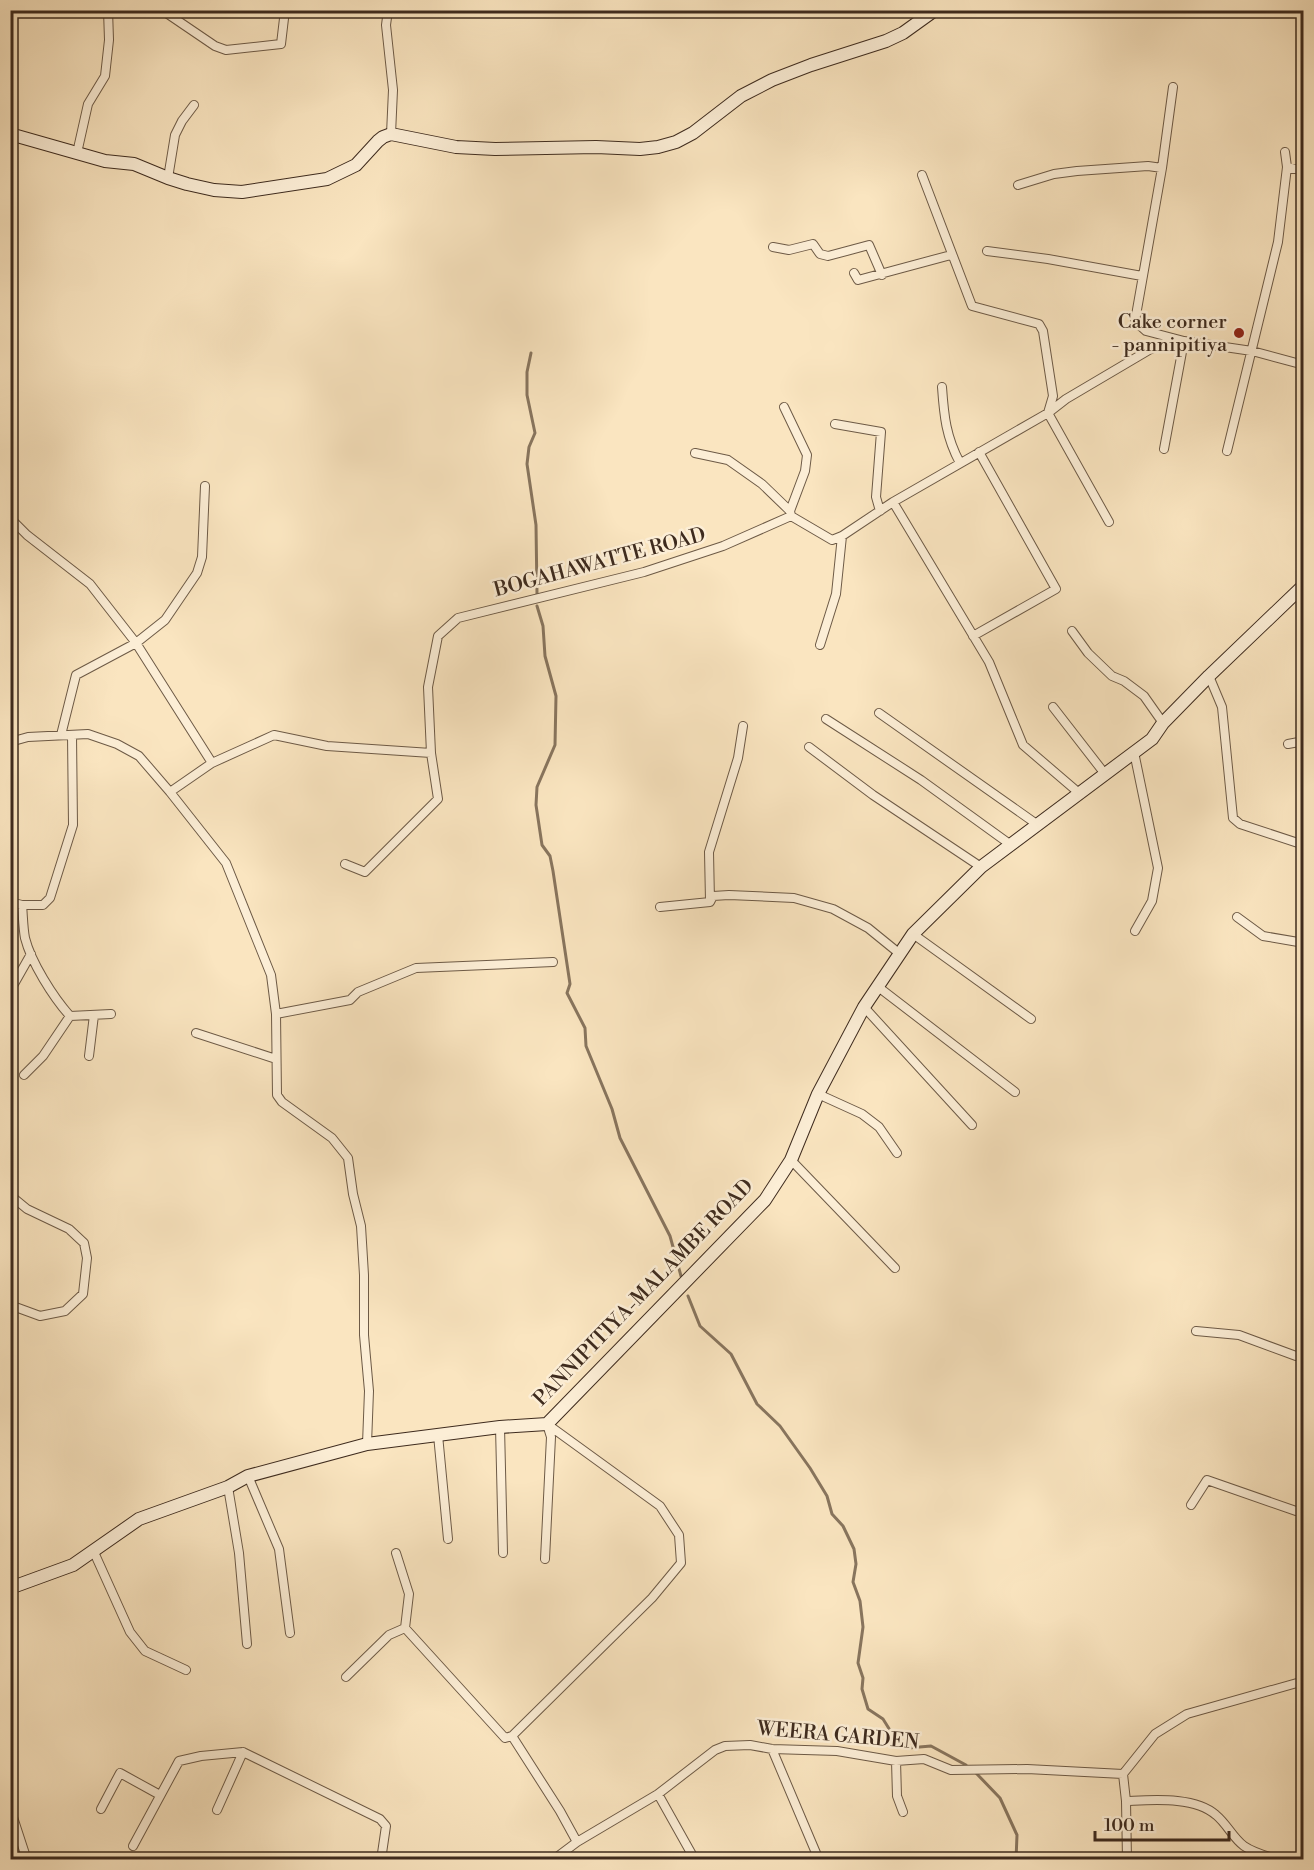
<svg xmlns="http://www.w3.org/2000/svg" width="1314" height="1870" viewBox="0 0 1314 1870" font-family="'Libre Bodoni',serif">
<style>
.lines{fill:none;stroke-linecap:round;stroke-linejoin:round}
.stream{stroke:#88755e;stroke-width:3}
.street-casing{stroke:#6d5a46;stroke-width:10}
.secondary-casing{stroke:#3e2b1e;stroke-width:14}
.street{stroke:#fceed6;stroke-width:8}
.secondary{stroke:#fceed6;stroke-width:12}
.poi-dot{fill:#8f2418;stroke:#fceed6;stroke-width:2}
.labels{text-anchor:middle;dominant-baseline:central;stroke-width:5;stroke-linejoin:round;paint-order:stroke}
.poi-label{font-size:20px;fill:#3e2b1e;stroke:#fceed6;text-anchor:end}
.street-label{font-size:20px;fill:#3e2b1e;stroke:#fceed6}
</style>
<rect width="100%" height="100%" fill="#fae5c0"/>
<filter id="stains"><feTurbulence type="fractalNoise" baseFrequency=".00333" numOctaves="4"/><feColorMatrix values="0 0 0 0 .2 0 0 0 0 .09 0 0 0 0 .02 0 0 0 .5 -.17"/></filter>
<radialGradient id="worn" r=".72"><stop offset=".6" stop-color="#630" stop-opacity="0"/><stop offset="1" stop-color="#630" stop-opacity=".3"/></radialGradient>
<g class="lines">
<path class="stream" d="M531 353 527 372V395L535 433 529 447 527 464 536 525 537 594
M537 606 543 626 545 656 556 696 555 745 537 787 536 805 542 845 550 856 553 871 570 984 567 993 585 1028 586 1046 612 1109 620 1138 670 1236 681 1276
M688 1296 700 1326 731 1354 757 1404 780 1426 810 1468 827 1496 832 1514 843 1526 854 1549 856 1564 853 1582 860 1601 863 1627 858 1663 863 1678 862 1689 868 1709 883 1719 898 1743 908 1748 931 1746 966 1765
M976 1773 1000 1798 1017 1835 1016 1860"/>
<defs>
<path id="street" d="M162 10 215 46 226 50 281 44 285 10
M388 10 386 25 393 90 391 134
M77 153 88 104 105 76 109 40 108 10
M1287 167 1304 171
M922 175 972 306 1039 324 1043 331 1053 396 1048 413 1109 522
M168 178 175 135 182 121 194 105
M1018 185 1054 174 1077 171 1148 166 1162 168
M773 247 789 250 813 244 820 254 828 256 869 245 882 275
M987 251 1048 259 1142 276
M854 273 858 280 951 255
M942 387C944 416 946 437 960 463
M784 407 807 455 805 471 790 511
M835 424 881 432 876 497 880 511
M1164 449 1184 341 1146 331 1135 321 1162 168 1173 87
M1227 451 1278 242 1287 167 1285 152
M695 453 728 460 762 484 790 511 791 516
M893 502 989 662 1023 745 1079 793
M10 518 27 535 90 584 136 643 212 763
M1072 631 1088 653 1112 676 1124 681 1144 696 1163 723
M973 636 1056 589 979 452
M820 645 836 594 842 536
M1209 676 1222 707 1233 818 1240 824 1304 845
M1053 707 1105 774
M879 713 1038 825
M826 719 921 780 1011 845
M61 735 76 675 136 643 165 620 197 573 202 557 205 486
M10 742 28 737 88 734 117 744 139 756 170 792 212 763 274 735 327 746 431 753 428 687 438 636 458 618 644 572 723 546 791 516 832 540 842 536 893 502 1048 413 1066 399 1149 350 1165 343 1184 341 1252 351 1304 365
M1288 744 1304 741
M809 747 873 795 981 867
M1134 752 1158 868 1152 901 1135 931
M170 792 226 863 271 975 276 1014 277 1095 282 1102 332 1138 348 1158 353 1194 361 1226 364 1275V1335L369 1391 367 1444
M345 864 365 872 438 799 431 753
M710 901 709 852 738 758 743 726
M10 902 22 905H43L50 898 73 825 72 735
M22 905C23 915 23 927 25 938 31 962 53 997 70 1016L111 1014
M660 907 710 902 713 896 729 895 794 898 833 909 868 928 900 954
M1237 917 1263 936 1304 943
M913 934 1031 1019
M877 986 1015 1092
M10 991 31 954
M864 1007 972 1125
M276 1014 350 1000 358 992 416 968 553 962
M196 1033 276 1059
M89 1056 94 1015
M24 1075 43 1056 70 1016
M818 1094 862 1114 879 1127 897 1153
M791 1160 895 1268
M10 1195 27 1209 69 1229 84 1243 87 1258 83 1294 65 1311 40 1316 10 1305
M1196 1331 1239 1335 1296 1356H1304
M547 1424 660 1506 679 1535 681 1563 652 1598 512 1736 560 1811 577 1842
M500 1427 503 1553
M438 1435 448 1539
M10 1440 12 1439
M248 1476 279 1549 290 1633
M228 1487 239 1553 247 1644
M1191 1505 1207 1480 1296 1511 1304 1512
M93 1550 130 1632 145 1651 186 1670
M396 1553 409 1594 405 1628 505 1738 512 1736
M545 1559 551 1437 547 1424
M346 1677 389 1635 405 1628
M772 1749 819 1860
M896 1761 897 1796 903 1812
M1123 1774 1155 1734 1187 1714 1304 1681
M1123 1774 1126 1801C1152 1800 1195 1796 1216 1815 1227 1824 1233 1838 1244 1846 1254 1853 1267 1856 1279 1860
M658 1794 695 1860
M1126 1801 1127 1860
M10 1808 27 1860
M101 1809 120 1773 160 1795
M217 1810 243 1752
M133 1846 179 1761 201 1756 243 1752 380 1819 386 1826 381 1860
M553 1860 577 1842 658 1794 715 1750 725 1746 750 1745 772 1749 837 1751 896 1761 924 1759 951 1770 1027 1769 1123 1774"/>
<path id="secondary" d="M10 134 105 161 134 164 168 178 187 184 214 190 242 192 327 179 356 165 378 141 383 137 391 134 456 147 495 149 596 147 640 149 658 147 676 142 693 133 741 96 772 80 811 65 886 41 903 33 935 10
M10 1588 73 1565 139 1519 228 1487 248 1476 367 1444 500 1427 547 1424 765 1200 791 1160 818 1094 864 1007 913 934 981 867 1152 739 1163 723 1209 676 1304 585"/>
</defs>
<use href="#street" class="street-casing"/>
<use href="#secondary" class="secondary-casing"/>
<use href="#street" class="street"/>
<use href="#secondary" class="secondary"/>
</g>
<circle class="poi-dot" cx="1239" cy="333" r="6"/>
<g class="labels">
<g class="poi-label">
<text x="1227" y="322">Cake corner<tspan x="1227" dy="23">- pannipitiya</tspan></text>
</g>
<g class="street-label">
<text transform="translate(600 563) rotate(-15)">BOGAHAWATTE ROAD</text>
<text transform="translate(644 1293) rotate(-46)">PANNIPITIYA-MALAMBE ROAD</text>
<text transform="translate(838 1736) rotate(5)">WEERA GARDEN</text>
</g>
</g>
<rect width="1314" height="1870" fill="none" stroke="#fae5c0" stroke-width="36"/>
<rect x="12" y="12" width="1290" height="1846" fill="none" stroke="#3e2b1e" stroke-width="3"/>
<rect x="18" y="18" width="1278" height="1834" fill="none" stroke="#3e2b1e" stroke-width="1.5"/>
<path d="M1095 1831v9h134v-9" fill="none" stroke="#3e2b1e" stroke-width="3"/>
<text x="1104" y="1831" font-size="18" fill="#3e2b1e" stroke="#fceed6" stroke-width="4.5" paint-order="stroke">100 m</text>
<rect width="100%" height="100%" filter="url(#stains)"/>
<rect width="100%" height="100%" fill="url(#worn)"/>
</svg>
